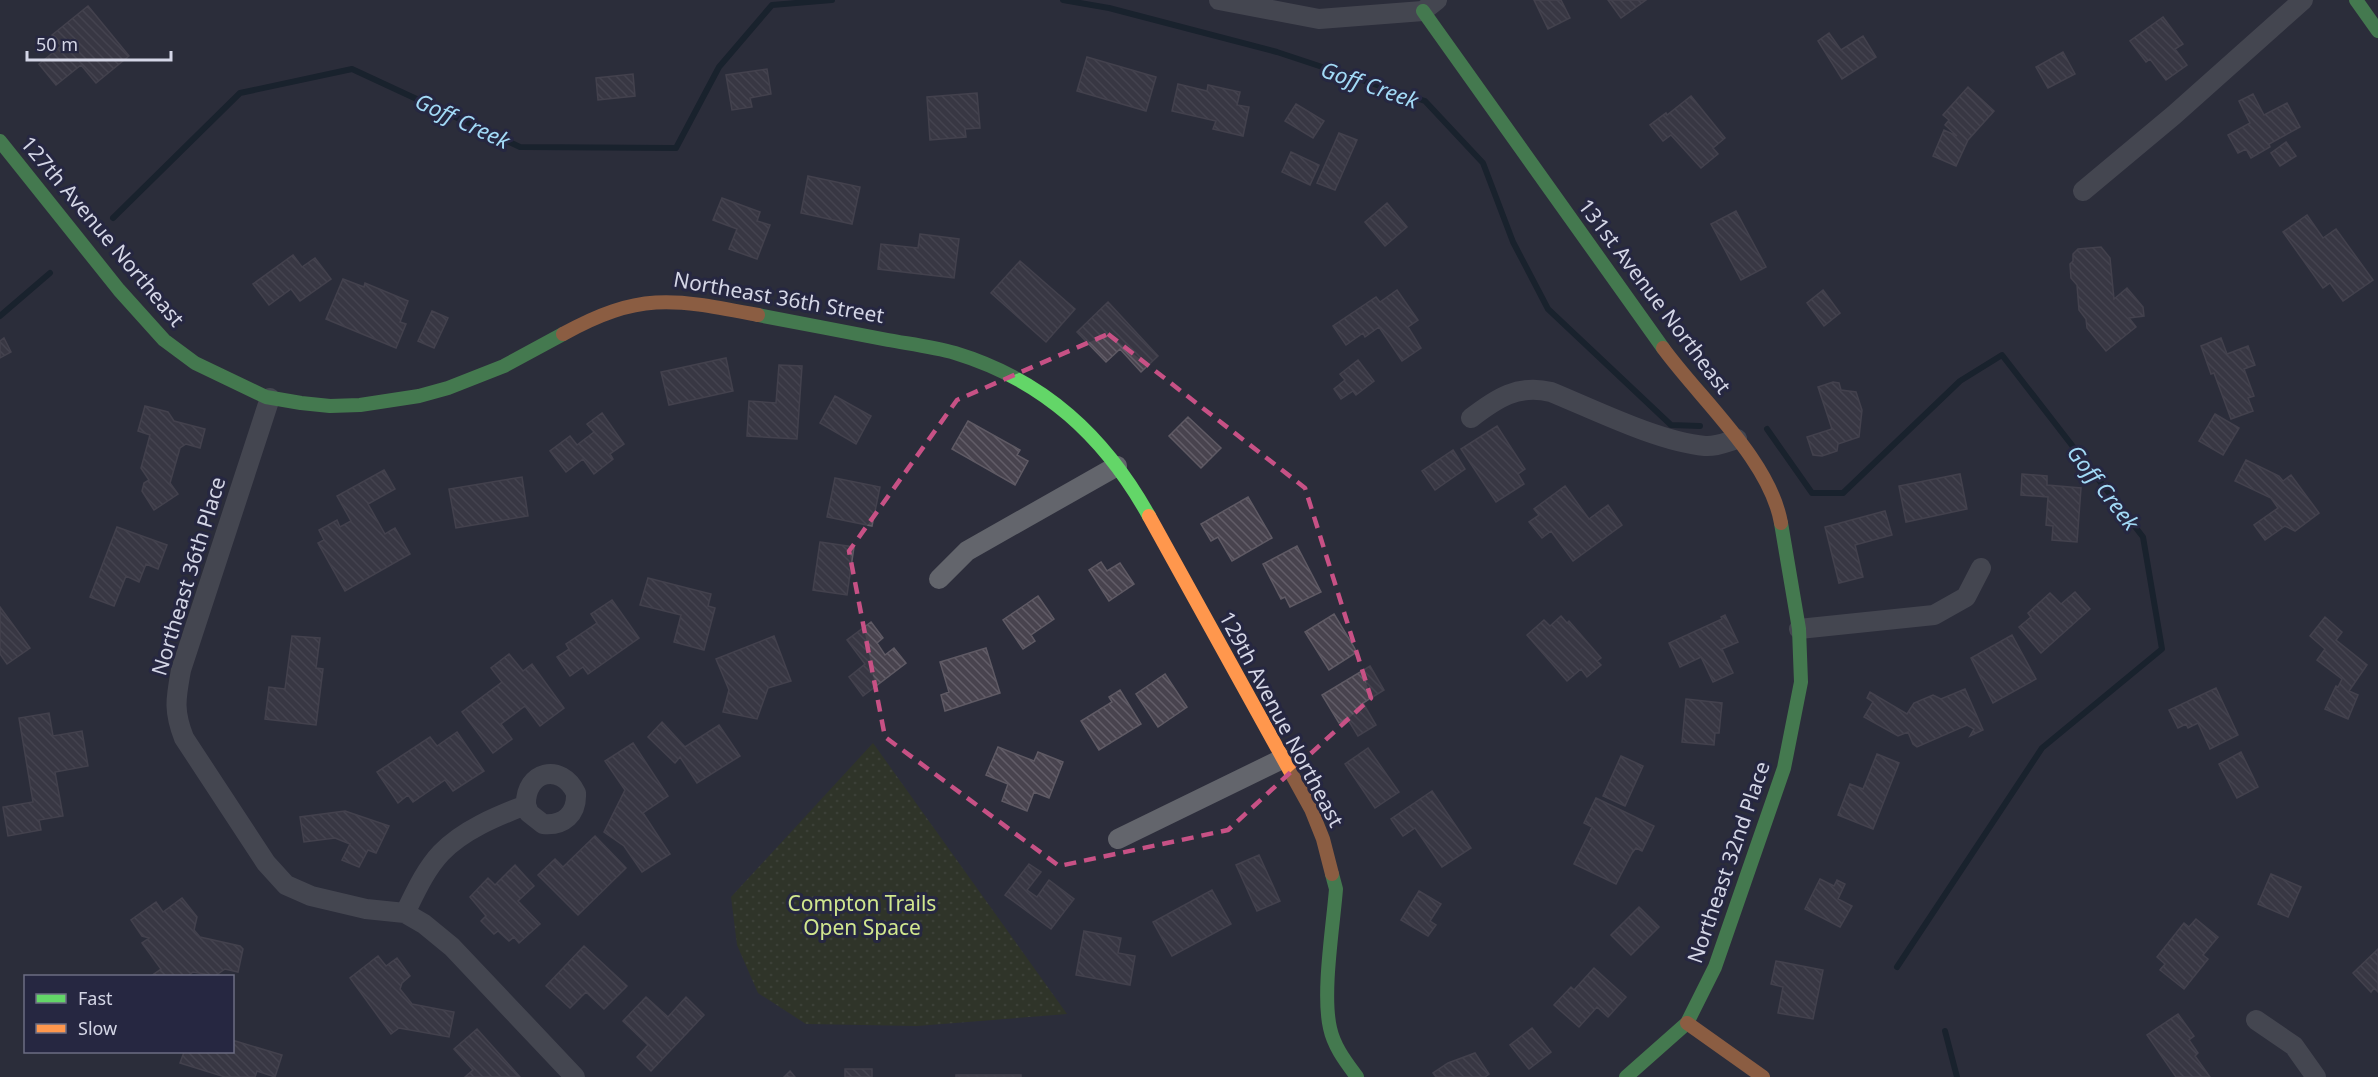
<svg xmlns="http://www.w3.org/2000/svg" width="2378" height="1077" viewBox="0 0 2378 1077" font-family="'Noto Sans',sans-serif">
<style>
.grass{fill:url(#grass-dots)}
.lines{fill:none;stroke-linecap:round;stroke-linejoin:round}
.stream{stroke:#04141e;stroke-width:6}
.building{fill:url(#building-back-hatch);stroke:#5f5a64;stroke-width:1.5}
.street{stroke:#63656c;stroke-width:20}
.fast{stroke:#63d668;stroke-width:14}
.slow{stroke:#ff974d;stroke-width:14}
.marked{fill:none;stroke:#c75185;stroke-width:4.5;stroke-dasharray:12 8;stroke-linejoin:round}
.labels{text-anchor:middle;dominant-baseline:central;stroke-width:6;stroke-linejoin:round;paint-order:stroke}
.street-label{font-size:21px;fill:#d4d6e6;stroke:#262741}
.park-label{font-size:21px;fill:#d1e78e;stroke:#262741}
.water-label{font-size:22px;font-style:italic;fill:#a2daf6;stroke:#262741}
</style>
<defs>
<pattern id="grass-dots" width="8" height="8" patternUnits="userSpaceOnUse" patternTransform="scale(1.5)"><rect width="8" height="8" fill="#333c14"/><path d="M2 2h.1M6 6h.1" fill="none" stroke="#505736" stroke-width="1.8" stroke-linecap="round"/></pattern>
<pattern id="building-back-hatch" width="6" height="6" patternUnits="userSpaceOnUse" patternTransform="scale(1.5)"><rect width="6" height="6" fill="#48434e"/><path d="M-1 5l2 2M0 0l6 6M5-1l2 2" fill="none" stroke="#625d68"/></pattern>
</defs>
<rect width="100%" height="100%" fill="#2c2d3b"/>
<path class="grass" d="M873 743 1067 1014 917 1026 806 1024 758 993 737 945 731 897Z"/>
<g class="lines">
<path class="stream" d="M1063 0 1109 8 1277 52 1425 101 1483 163 1513 242 1548 309 1671 425 1700 426
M113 218 240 93 352 69 520 147 676 148 719 67 772 5 832 0
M0 316 50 273
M1767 429 1812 493H1843L1960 381 2002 355 2143 537 2162 649 2042 748 1897 967
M1945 1031 1957 1077"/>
</g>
<path class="building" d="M1534 0H1561L1570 18 1548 29Z
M1608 0H1646L1621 18Z
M88 6 129 56 96 83 81 65 56 85 39 64 61 46 52 35Z
M2163 17 2183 44 2175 49 2187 65 2166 80 2150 59 2146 62 2130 41Z
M1829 33 1841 50 1863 36 1876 57 1842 79 1818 41Z
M2063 52 2075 74 2048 88 2036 67Z
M1087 57 1156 77 1146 111 1077 91Z
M767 69 771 94 750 98 752 107 732 110 726 75Z
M633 74 635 96 598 100 596 78Z
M1178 84 1207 91 1208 85 1240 92 1237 105 1249 107 1243 136 1213 129 1216 121 1172 111Z
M1968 87 1994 111 1968 140 1956 166 1933 156 1944 130 1957 136 1945 125 1949 120 1943 115Z
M977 93 980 128 965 129 966 137 930 140 927 97Z
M2253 94 2264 115 2287 103 2300 127 2269 144 2270 147 2251 158 2246 149 2238 153 2228 135 2250 123 2239 101Z
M1691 96 1725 138 1713 148 1718 154 1701 168 1671 135 1663 141 1650 125 1666 113 1667 115Z
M1296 104 1324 121 1313 138 1285 121Z
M1339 133 1357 140 1335 190 1317 183Z
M2286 142 2296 156 2280 166 2271 153Z
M1291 152 1319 165 1310 185 1282 172Z
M808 176 860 187 852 224 801 213Z
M722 198 760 212 757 221 770 225 757 259 729 249 737 229 713 220Z
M1387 203 1407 227 1385 246 1365 222Z
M1736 211 1766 267 1741 280 1711 224Z
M2307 215 2323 238 2336 229 2373 280 2343 301 2330 283 2323 288 2283 232Z
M920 234 959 239 954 278 878 269 881 244 918 248Z
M2101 247 2110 258 2114 299 2127 288 2143 307 2144 316 2129 318 2136 327 2106 351 2087 328 2086 319 2079 310 2077 285 2071 278 2070 264 2073 261V254L2078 249Z
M293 255 302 267 315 258 331 279 300 301 291 289 269 305 253 284Z
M1020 261 1075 309 1046 342 991 293Z
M343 279 364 287 365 283 408 301 400 322 406 324 396 348 326 319Z
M1397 290 1418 320 1408 327 1421 348 1402 361 1379 327 1365 337 1363 333 1346 345 1333 326 1376 297 1380 302Z
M1823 290 1840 313 1824 326 1807 303Z
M1108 302 1158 356 1141 372 1120 349 1106 362 1077 332Z
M432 311 448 318 434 348 418 341Z
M4 338 11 352 0 358V341Z
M2221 338 2227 354 2248 346 2255 365 2244 369 2254 396 2248 398 2253 411 2231 419 2214 373 2211 374 2201 346Z
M726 358 733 391 669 405 661 372Z
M1358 360 1374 381 1356 395 1353 391 1341 399 1334 389 1345 380 1340 374Z
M779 365 802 366 797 439 747 436 749 401 776 403Z
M1833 382 1839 383 1841 390 1856 392 1862 410 1859 437 1838 444 1837 451 1822 456 1813 455 1807 437 1832 429 1818 387Z
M835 396 871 416 856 444 820 423Z
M145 406 168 412 174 421 205 429 200 448 186 444 180 448 170 483 178 494 154 510 142 491 144 483 149 480 141 468 150 435 138 431Z
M602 413 624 444 610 454 613 459 594 474 583 459 566 472 550 451 570 436 577 445 594 432 587 424Z
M2215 414 2239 428 2223 455 2199 441Z
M1188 417 1221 448 1201 468 1169 436Z
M968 421 1020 450 1017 455 1028 461 1015 485 952 449Z
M1497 426 1525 469 1518 474 1524 484 1496 502 1461 449Z
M1453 450 1465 469 1435 490 1422 471Z
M2246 460 2279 476 2283 481 2291 475 2319 513 2295 531 2285 526 2265 540 2254 525 2278 508 2271 498 2235 481Z
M384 470 395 489 368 504 385 534 395 528 410 554 345 591 318 543 324 540 319 530 337 520 340 527 351 521 337 496Z
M1960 474 1967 509 1906 522 1899 486Z
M2022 474 2047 476V485L2081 488 2077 542 2052 540 2053 526 2046 525 2048 497 2021 495Z
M522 477 528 516 456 528 449 489Z
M835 478 880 487 872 526 827 517Z
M1565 486 1589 519 1608 505 1622 525 1573 561 1551 531 1542 538 1529 522 1539 515 1534 509Z
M1248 497 1272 538 1232 561 1218 537 1211 541 1201 524Z
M1885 511 1892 535 1855 545 1863 577 1839 583 1825 527Z
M117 527 167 545 158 569 146 564 139 582 126 576 114 606 90 597Z
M820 542 854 547 847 595 813 590Z
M1297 546 1321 592 1290 607 1285 597 1281 599 1263 564Z
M1101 562 1107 571 1120 563 1134 584 1109 601 1089 570Z
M648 578 711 594 708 606 715 608 704 650 674 642 681 615 640 605Z
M2075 592 2090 609 2041 653 2019 627 2031 617 2028 613 2050 593 2061 604Z
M1038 596 1054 619 1031 635 1035 641 1023 649 1003 620Z
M612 600 639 638 588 674 583 667 570 676 557 657 569 649 566 644 597 623 591 614Z
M0 607 30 648 7 664 0 654Z
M1334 614 1357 652 1329 670 1305 632Z
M1725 615 1738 642 1722 649 1733 673 1713 682 1701 657 1680 667 1669 643 1722 619 1721 617Z
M1561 616 1567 623 1569 621 1601 658 1597 661 1601 665 1587 677 1581 669 1567 681 1527 635 1544 620 1550 626Z
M2325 617 2342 632 2336 640 2367 665 2349 691 2358 695 2348 719 2325 709 2336 686 2338 687 2342 679 2317 660 2325 649 2310 636Z
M871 622 883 638 877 643 885 655 894 648 906 663 863 696 849 677 865 664 847 640Z
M2012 635 2036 679 1993 703 1971 658Z
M292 636 320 638 316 668 323 669 316 725 265 719 269 687 285 689Z
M774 636 791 681 768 688 757 719 723 712 729 690 716 659Z
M986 648 1000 693 945 711 941 695 949 692 940 662Z
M509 654 523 671 532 664 564 708 540 726 525 706 501 724 512 739 493 753 462 712 502 682 491 668Z
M1370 666 1384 690 1363 703 1376 725 1358 736 1347 718 1339 723 1322 695Z
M1165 674 1187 707 1158 727 1136 694Z
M2216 688 2238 735 2210 749 2198 723 2188 728 2186 724 2178 728 2169 710Z
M1965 689 1983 730 1970 736 1974 729 1967 725 1917 747 1913 744 1908 732 1898 736 1864 717 1873 702 1867 698 1870 692 1907 714 1914 703 1933 695 1941 699Z
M1120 690 1141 724 1099 750 1081 721 1112 702 1109 697Z
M1686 699 1722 703 1719 733H1715L1714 745 1682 742Z
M49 713 53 736 82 731 88 766 55 772 63 816 39 820 41 830 8 836 3 807 33 802 19 718Z
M662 722 685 747 719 725 740 756 697 783 680 757 675 763 648 737Z
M457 732 484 771 453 791 445 780 413 802 408 795 398 803 377 772 430 737 437 746Z
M633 743 668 796 643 813 670 854 642 872 624 846 604 832 625 790 605 761Z
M998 747 1034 761 1038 752 1063 762 1049 798 1034 792 1027 811 1002 801 1008 784 986 775Z
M1368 748 1399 792 1375 808 1345 764Z
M2241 752 2258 787 2237 798 2219 764Z
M1877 754 1899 763 1873 829 1838 815 1850 784 1863 789Z
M1621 756 1643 766 1625 806 1603 796Z
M1432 791 1471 848 1442 867 1415 828 1403 836 1391 819Z
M1596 798 1654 826 1642 851 1636 848 1632 853 1616 884 1574 864 1592 827 1584 823Z
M345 811 389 826 376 853 368 850 359 867 342 860 350 844 335 838 304 842 300 817Z
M595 836 626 868 578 915 538 875 555 859 563 867Z
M1259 855 1280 901 1257 911 1236 865Z
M1029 864 1041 872 1027 890 1037 897 1049 880 1074 899 1051 929 1005 895Z
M515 865 534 886 518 901 540 924 519 943 514 937 509 941 498 931 494 934 481 921 486 916 470 897 488 878 495 885Z
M2271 874 2301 887 2288 917 2258 904Z
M1820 879 1834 886 1837 880 1845 884 1838 899 1852 906 1840 927 1805 909Z
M1212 890 1231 924 1172 956 1153 922Z
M1419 891 1441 904 1430 921 1436 925 1428 936 1401 920Z
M182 898 197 917 194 930 200 937 240 946 243 949 238 972 225 969 215 976 193 972 188 976H151L161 969 142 943 149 938 142 936 131 920 156 902 163 912Z
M1639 907 1659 927 1631 955 1611 935Z
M2196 919 2218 937 2203 955 2208 959 2184 989 2160 970 2165 964 2157 957 2184 923 2189 927Z
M1084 931 1121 938 1118 953 1135 956 1130 985 1076 975Z
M584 946 627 986 604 1009 586 992 570 1008 546 986Z
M2378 949V992L2374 988 2371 992 2353 973Z
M378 956 386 966 397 958 410 976 402 983 400 989 412 1004 454 1012 449 1037 399 1028 391 1034 350 978Z
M1776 961 1823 970 1813 1019 1778 1013 1783 987 1771 984Z
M1594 968 1626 997 1608 1017 1597 1007 1579 1027 1554 1005 1571 987 1574 990Z
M646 997 668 1017 686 997 704 1015 651 1071 637 1057 648 1045 623 1021Z
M2178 1014 2194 1036 2189 1040 2198 1053 2195 1056 2210 1077H2176L2147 1035Z
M1532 1028 1551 1052 1529 1069 1510 1045Z
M477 1029 520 1077H465L473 1070 454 1049Z
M232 1040 282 1055 275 1077 257 1071 255 1077H225L180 1063 184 1052H232Z
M1475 1053 1489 1074 1485 1077H1436L1433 1073 1448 1063Z
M845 1069H872V1077H845Z
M790 1071 795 1077H784Z
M956 1075H1021V1077H956Z"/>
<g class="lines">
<path class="street" d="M1219 0 1319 19 1423 11 1437 0
M2083 191 2174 115 2303 0
M270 398 181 670C176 698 173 710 184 738L266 863 286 885 311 896 366 909 405 913 424 924 452 947 575 1077
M1471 418C1497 398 1518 384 1551 392 1595 410 1659 442 1705 446 1717 447 1726 442 1737 439
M939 579 967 551 1117 466
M1799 629 1934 615 1966 597 1981 568
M1118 839 1282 759
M405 913C415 893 425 870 441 853 463 830 497 816 526 805L529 813 543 824C564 826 577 814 576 793 561 762 525 771 526 805
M2256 1020 2294 1046 2316 1077"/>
<path class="fast" d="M2356 0 2378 31
M1423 11 1663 348
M0 141 119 290 164 340 195 363 266 397 301 403 330 406 360 405 419 396 448 388 504 366 563 334
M758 315C801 323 845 332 888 340 910 344 934 347 955 353 1044 380 1105 437 1149 516
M1332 874 1336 889C1333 927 1322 993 1330 1028 1334 1047 1346 1062 1357 1077
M1626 1077 1687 1023 1715 967 1784 768 1801 682 1799 629 1781 523"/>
<path class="slow" d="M563 334C641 291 674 299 758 315
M1663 348C1700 399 1770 460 1781 523
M1149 516 1311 809 1323 839 1332 874
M1687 1023 1763 1077"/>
</g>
<path d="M0 0H2378V1077H0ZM1108 334 1305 488 1371 698 1228 830 1059 866 885 737 849 551 957 400Z" fill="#2c2d3b" fill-opacity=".55" fill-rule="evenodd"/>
<path class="marked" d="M1108 334 1305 488 1371 698 1228 830 1059 866 885 737 849 551 957 400Z"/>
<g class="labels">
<g class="street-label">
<text transform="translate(103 231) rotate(50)">127th Avenue Northeast</text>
<text transform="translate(1655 296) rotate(53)">131st Avenue Northeast</text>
<text transform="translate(779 297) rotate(10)">Northeast 36th Street</text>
<text transform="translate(188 576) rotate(-73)">Northeast 36th Place</text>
<text transform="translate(1282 719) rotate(62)">129th Avenue Northeast</text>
<text transform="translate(1728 862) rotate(-71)">Northeast 32nd Place</text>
</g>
<g class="park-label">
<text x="862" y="903">Compton Trails<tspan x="862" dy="24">Open Space</tspan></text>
</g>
<g class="water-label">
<text transform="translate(1370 84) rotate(19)">Goff Creek</text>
<text transform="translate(463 120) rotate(25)">Goff Creek</text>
<text transform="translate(2104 487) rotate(52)">Goff Creek</text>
</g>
</g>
<rect x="24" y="975" width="210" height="78" fill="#262741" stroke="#6c6d83" stroke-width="1.5"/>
<rect x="36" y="994" width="30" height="9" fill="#63d668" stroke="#6c6d83" stroke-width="1.5"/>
<text x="78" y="1005" font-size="18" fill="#d4d6e6">Fast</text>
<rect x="36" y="1024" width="30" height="9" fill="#ff974d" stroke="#6c6d83" stroke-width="1.5"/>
<text x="78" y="1035" font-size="18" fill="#d4d6e6">Slow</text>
<path d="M27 51v9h144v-9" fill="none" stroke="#d4d6e6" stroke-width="3"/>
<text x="36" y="51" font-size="18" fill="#d4d6e6" stroke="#262741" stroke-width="4.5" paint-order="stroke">50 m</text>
</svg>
